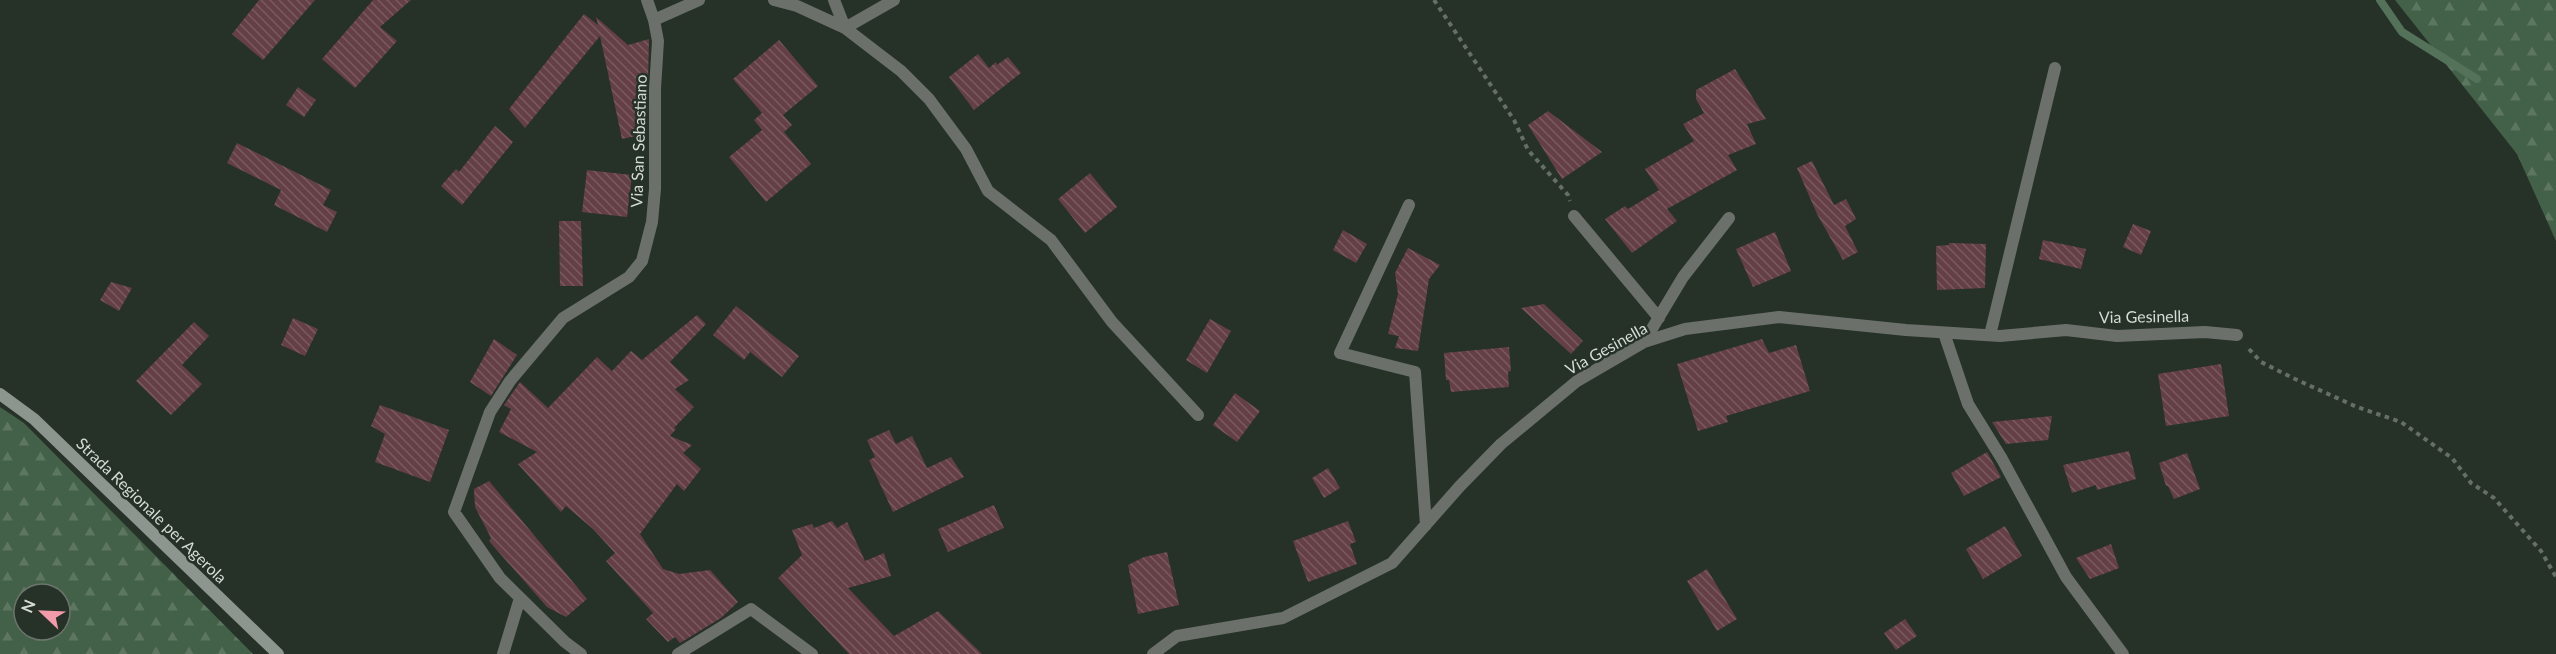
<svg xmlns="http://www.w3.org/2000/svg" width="2556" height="654" viewBox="0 0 2556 654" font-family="Lato,sans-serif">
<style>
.forest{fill:url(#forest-firs);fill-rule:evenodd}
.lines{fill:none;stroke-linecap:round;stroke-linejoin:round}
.stream{stroke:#547259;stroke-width:8}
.building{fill:url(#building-back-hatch)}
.path{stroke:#656f67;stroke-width:4;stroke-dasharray:4.5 4.5;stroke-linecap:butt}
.service{stroke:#6b706b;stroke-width:12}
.secondary{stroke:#8d968e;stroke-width:12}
.labels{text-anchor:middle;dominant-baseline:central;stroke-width:5;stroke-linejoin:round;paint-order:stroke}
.street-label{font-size:16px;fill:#d4dcd5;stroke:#263128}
</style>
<defs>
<pattern id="forest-firs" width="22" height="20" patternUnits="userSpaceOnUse" patternTransform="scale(1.5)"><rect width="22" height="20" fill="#436048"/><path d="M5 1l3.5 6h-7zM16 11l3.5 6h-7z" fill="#5d7662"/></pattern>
<pattern id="building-back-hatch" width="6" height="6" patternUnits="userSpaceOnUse" patternTransform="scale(1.5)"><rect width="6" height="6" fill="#643f45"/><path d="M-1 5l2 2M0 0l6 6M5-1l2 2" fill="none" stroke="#795a5f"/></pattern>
</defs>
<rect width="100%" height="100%" fill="#263128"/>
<path class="forest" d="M2395 0H2556V241L2517 154Z
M0 407 24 423 253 654H0ZM24 594H60V630H24Z"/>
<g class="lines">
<path class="stream" d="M2380 0 2402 32 2477 79"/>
</g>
<path class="building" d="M259 0H315L263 60 232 34Z
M373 0H411L380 27 397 41 355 88 322 59Z
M584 14 598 25 596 17 628 45 649 39 647 126 641 127V135L622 139 600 36 525 128 509 109Z
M779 40 818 86 783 115 792 125 784 132 811 164 766 202 729 157 762 130 754 120 762 113 733 79Z
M978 54 989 68 996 62 997 65 1008 57 1021 73 974 110 949 77Z
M1735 69 1766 119 1747 124 1756 144 1728 155 1737 170 1667 209 1677 221 1632 253 1605 219 1625 206 1628 209 1659 190 1645 169 1694 141 1683 124 1704 113 1696 99V90Z
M298 87 316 100 304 117 286 105Z
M1548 111 1602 152 1562 179 1528 125Z
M495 126 513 142 462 205 441 186 456 169 459 172Z
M237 143 331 190 323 205 337 212 327 232 274 205 281 190 227 163Z
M1812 161 1834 205 1846 199 1856 219 1845 226 1858 252 1843 260 1817 214 1797 168Z
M587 170 632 175 627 217 582 212Z
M1090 173 1117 207 1085 233 1058 199Z
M559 221H581L583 286H560Z
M2133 224 2151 231 2141 255 2123 247Z
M1343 230 1367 244 1356 263 1333 250Z
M1775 232 1791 271 1753 287 1736 249Z
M2043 240 2086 249 2081 269 2039 259Z
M1949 243 1986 244 1985 288 1937 290 1936 246 1949 245Z
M1408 248 1440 265 1429 279 1418 351 1395 348 1399 336 1388 334 1398 294 1395 273Z
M111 282 132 288 119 311 100 300Z
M1544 304 1583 341 1571 354 1521 308Z
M736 306 799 356 782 377 750 352 744 360 713 335Z
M697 315 706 324 670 362 689 380 675 389 694 407 674 428 676 429 670 436 692 445 683 453 701 469 684 491 677 484 640 534 663 569 679 574 710 570 738 602 721 618 680 643 675 637 668 642 646 619 653 613 606 561 615 553 593 529 566 506 561 512 518 464 537 452 499 432 511 409 504 405 520 382 548 408 597 357 612 371 631 351 642 360Z
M293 318 318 329 305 356 281 345Z
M1210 319 1231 331 1207 373 1186 360Z
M194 322 209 336 182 365 202 384 171 415 136 381Z
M494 339 517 355 491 396 470 382Z
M1762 339 1769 353 1796 345 1810 391 1726 416 1728 422 1698 431 1677 364Z
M1509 347 1511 371 1508 372 1509 387 1451 392 1449 380H1446L1444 353Z
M2221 364 2229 416 2166 426 2158 374Z
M1235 393 1260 411 1237 442 1213 425Z
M380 405 449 430 430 482 375 462 385 434 371 426Z
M2052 416 2048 440 2006 444 1992 422Z
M889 430 896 444 912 436 927 468 951 457 964 477 893 512 869 460 875 457 867 440Z
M2129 451 2136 479 2097 490 2096 485 2072 493 2063 465Z
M1987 452 2001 477 1964 496 1951 473Z
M2187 453 2200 489 2174 499 2168 486H2166L2159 463Z
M1328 468 1340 488 1324 498 1312 478Z
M489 481 587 599 566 617 547 607 489 541 491 538 475 507 474 489Z
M994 505 1004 528 948 552 938 529Z
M832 521 837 528 847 522 865 561 884 553 891 576 848 588 894 636 938 611 982 654H849L778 578 802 555 792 530 812 524 814 528Z
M1348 521 1356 542 1350 544 1357 564 1308 582 1293 541Z
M2005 526 2022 556 1983 579 1966 549Z
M2111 544 2119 568 2090 579 2076 558Z
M1167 552 1179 605 1138 614 1128 565 1144 557Z
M1707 569 1737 619 1717 631 1687 581Z
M1905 619 1917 636 1896 650 1884 633Z"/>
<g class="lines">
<path class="path" d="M1434 0 1514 120 1528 150 1568 195 1570 201
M2249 349 2261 362 2295 379 2357 407 2401 422 2452 458 2471 483 2494 498 2541 551 2556 577"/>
<path class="service" d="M774 0 797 6 845 28 901 71 929 99 966 149 988 191 1051 240 1112 322 1198 415
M834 0 845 28
M654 20 699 0
M845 28 894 0
M1409 205 1340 353 1415 372 1426 525
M1574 216 1659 318
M1944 333 1968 404 2002 459 2066 577 2123 654
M1990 335 2055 68
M1644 342 1683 277 1729 218
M503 654 520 598
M581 654 565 642 500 578 454 512 490 412 510 381 563 318 629 277 642 261 652 222 655 189V89L658 41 654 20 647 0
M678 654 751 609 812 654
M1153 654 1177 636 1283 618 1392 563 1460 486 1501 444 1577 381 1644 342 1685 329 1779 317 1906 330 2000 336 2066 330 2117 336 2205 332 2237 335"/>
<path class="secondary" d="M0 394 34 419 278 654"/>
</g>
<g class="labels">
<g class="street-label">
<text transform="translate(638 141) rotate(-88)">Via San Sebastiano</text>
<text transform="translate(2144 316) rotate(-1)">Via Gesinella</text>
<text transform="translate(1606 348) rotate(-29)">Via Gesinella</text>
<text transform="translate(152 510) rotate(44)">Strada Regionale per Agerola</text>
</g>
</g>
<g transform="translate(42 612) rotate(293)"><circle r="28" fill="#263128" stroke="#6c756d" stroke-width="1.5"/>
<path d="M0-4.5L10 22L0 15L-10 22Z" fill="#f39aab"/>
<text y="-9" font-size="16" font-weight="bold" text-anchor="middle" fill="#d4dcd5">N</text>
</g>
</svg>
